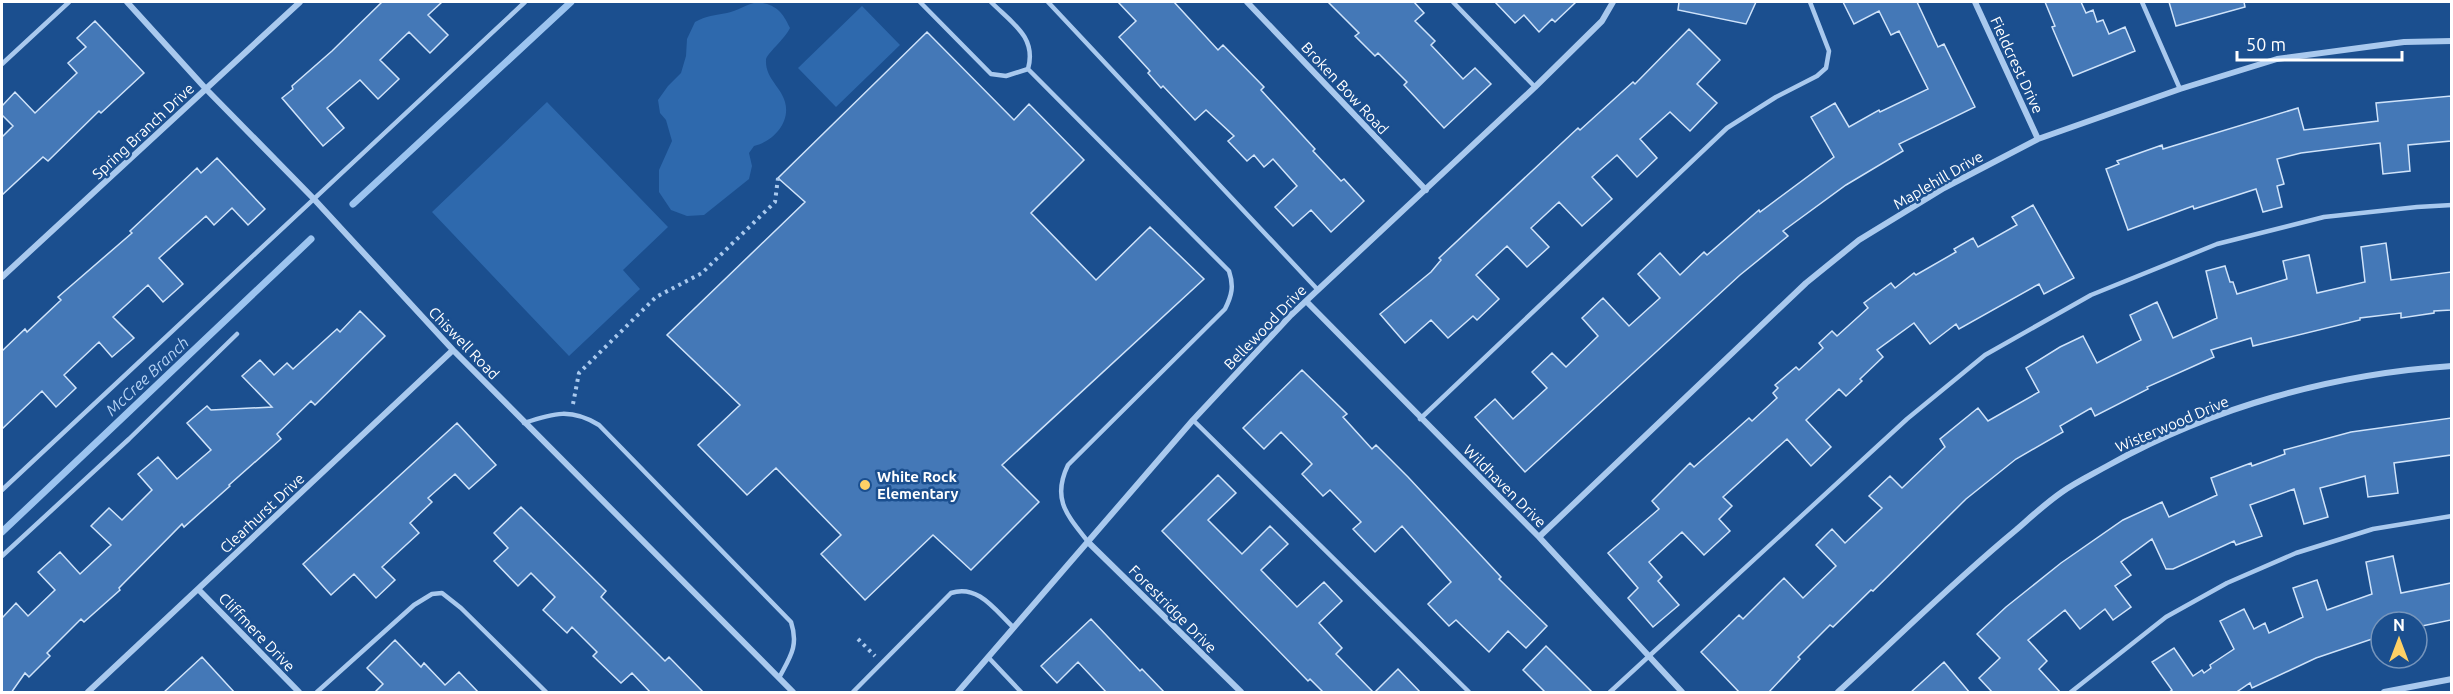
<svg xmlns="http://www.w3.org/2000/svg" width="2453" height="694" viewBox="0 0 2453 694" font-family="Ubuntu,sans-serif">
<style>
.green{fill:#2e69ad}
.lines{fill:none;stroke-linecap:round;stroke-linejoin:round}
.stream{stroke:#9cc4f0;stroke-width:7}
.building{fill:#4478b7;stroke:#cfe3fa;stroke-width:1.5}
.path{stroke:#a9c9ee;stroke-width:4;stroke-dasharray:3 4.5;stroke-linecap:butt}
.lane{stroke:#a9c9ee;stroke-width:4.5}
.street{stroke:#a9c9ee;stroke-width:6}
.poi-dot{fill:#ffd166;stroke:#1b4f8f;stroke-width:2}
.labels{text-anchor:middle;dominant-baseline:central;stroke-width:5;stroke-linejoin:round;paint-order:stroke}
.street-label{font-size:15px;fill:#fff;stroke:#1b4f8f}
.poi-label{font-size:15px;font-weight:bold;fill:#fff;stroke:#1b4f8f;text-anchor:start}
.water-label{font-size:16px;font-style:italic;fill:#b5d3f5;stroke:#1b4f8f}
</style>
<rect width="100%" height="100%" fill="#1b4f8f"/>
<path class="green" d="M758 2C776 5 782 11 790 28 785 39 766 54 766 60 765 78 781 87 785 102 791 123 772 142 754 146L749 153 752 166 749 179 704 215 687 216 671 210 659 192V170L672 141 666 120 660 113 658 100 668 86 681 73 686 56 687 39 695 22C706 16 715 15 727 13 737 11 747 4 758 2Z
M862 6 900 45 836 107 798 68Z
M547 102 668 227 623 270 640 289 569 356 432 212Z"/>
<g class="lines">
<path class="stream" d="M353 204 571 2
M2 532 311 239"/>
</g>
<path class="building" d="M382 2H442L428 15 448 35 430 53 409 32 380 60 399 79 378 99 360 80 327 108 344 128 323 146 282 98 293 89 292 86 332 51Z
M1118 2H1174L1218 50 1223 45 1264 87 1261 90 1315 149 1313 151 1341 181 1344 179 1364 201 1331 232 1311 210 1293 226 1275 207 1297 186 1273 159 1264 167 1254 155 1247 161 1228 141 1234 136 1206 110 1195 120 1163 86 1161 88 1148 73 1150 71 1119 37 1136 21Z
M1328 2H1414L1424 13 1415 21 1435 41 1431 45 1463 79 1475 68 1491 84 1444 128 1404 85 1407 82 1378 53 1375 56 1355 36 1359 33Z
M1495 2H1576L1555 22 1552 19 1539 32 1524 15 1515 23Z
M1679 2H1756L1746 24 1678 10Z
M1843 2H1917L1938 47 1944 44 1975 107 1899 144 1903 151 1846 185 1783 231 1788 236 1740 275 1525 472 1475 417 1495 399 1513 419 1547 388 1532 372 1552 353 1566 367 1598 336 1582 318 1603 298 1629 326 1660 298 1638 274 1660 253 1680 275 1704 252 1707 255 1759 210 1760 212 1834 157 1811 117 1835 103 1849 127 1879 110 1880 112 1928 89 1899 31 1891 35 1879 11 1854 24Z
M2045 2H2081L2086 13 2093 10 2097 22 2103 20 2109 34 2125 27 2135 51 2073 76 2052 27 2055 26Z
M2169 2H2244L2245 7 2176 26Z
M95 21 144 73 101 113 99 111 48 161 43 157 2 195V137L13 126 2 115V106L15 92 35 113 77 73 68 63 86 47 77 38Z
M1689 29 1720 60 1697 84 1717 103 1690 131 1670 112 1640 139 1657 158 1637 177 1617 155 1592 177 1612 199 1582 226 1559 202 1531 228 1549 247 1527 267 1507 246 1476 275 1499 299 1477 320 1473 316 1448 338 1431 320 1405 343 1380 314 1431 272 1441 260 1439 258 1578 128 1580 130 1633 82 1635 84Z
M927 32 1014 120 1029 104 1084 160 1031 213 1096 280 1150 227 1204 279 1002 465 1039 502 971 570 933 535 865 600 821 554 841 535 776 468 747 495 698 445 740 405 667 335 805 202 778 178Z
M2451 96V141L2408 145 2410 171 2383 174 2380 143 2301 153 2277 159 2284 184 2277 186 2282 207 2263 212 2256 189 2194 209 2193 206 2128 230 2106 169 2119 164 2117 161 2162 145 2163 149 2298 108 2304 130 2378 121 2376 103Z
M217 158 265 209 248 225 232 208 214 225 206 216 159 258 183 284 163 302 148 285 113 317 134 338 112 357 99 342 64 375 76 388 56 407 42 391 2 429V351L25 329 27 332 61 300 58 297 132 233 130 231 197 168 201 173Z
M2033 205 2074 278 2044 294 2039 284 1959 329 1956 324 1930 344 1914 323 1877 350 1883 357 1860 379 1862 381 1846 396 1839 389 1806 420 1831 447 1811 466 1787 439 1723 497 1732 506 1719 519 1730 531 1704 555 1682 532 1649 562 1662 577 1658 581 1679 605 1653 627 1628 598 1638 588 1608 553 1659 509 1652 501 1690 463 1694 467 1749 418 1752 421 1777 398 1773 393 1778 388 1775 385 1796 367 1799 370 1823 348 1819 343 1832 331 1837 336 1868 308 1864 303 1891 283 1895 288 1914 273 1916 275 1956 252 1954 249 1973 238 1978 247 2017 225 2012 217Z
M2386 243 2391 280 2451 272V310L2434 311V313L2401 318V313L2360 318V320L2253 346 2251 338 2211 350 2214 357 2147 387 2148 389 2095 416 2091 408 2060 426 2063 432 2016 459 1966 499 1873 591 1871 590 1833 627 1830 625 1798 657 1800 659 1768 693H1740L1701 652 1739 615 1743 619 1784 578 1803 598 1836 566 1816 545 1832 529 1845 543 1882 508 1869 496 1890 476 1902 488 1945 447 1940 439 1978 408 1988 421 2039 392 2026 368 2060 347 2083 336 2097 363 2141 340 2130 315 2157 302 2173 338 2217 318 2206 271 2225 266 2230 282H2233L2237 294 2287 279 2283 261 2309 255 2317 293 2365 282 2361 247Z
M360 311 385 336 315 405 311 401 277 434 281 439 229 485 230 486 184 527 182 524 119 588 120 590 84 622 81 619 47 653 50 656 29 677 25 673 11 693H2V618L16 603 28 616 55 590 38 572 60 552 80 574 111 545 91 526 109 508 122 520 152 490 138 474 158 457 177 479 211 450 187 423 207 406 211 410 272 407 242 376 260 360 274 375 287 363 293 369 337 329 340 332Z
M1302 370 1347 414 1343 417 1372 449 1376 445 1408 477 1501 577 1499 579 1547 626 1526 648 1508 631 1489 652 1456 620 1449 626 1428 604 1451 582 1402 526 1375 552 1353 529 1361 522 1330 490 1323 496 1302 474 1312 464 1281 432 1264 449 1243 428Z
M2451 418V455L2394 463 2398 493 2368 497 2365 476 2320 488 2328 517 2304 524 2294 489 2250 505 2262 536 2236 545 2234 541 2173 569H2166L2152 539 2121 562 2131 575 2115 586 2131 607 2113 620 2105 609 2080 629 2065 610 2028 640 2047 661 2039 669 2061 693H1993L1979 678 2000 658 1977 634 2006 607 2061 563 2123 520 2162 502 2169 517 2217 495 2211 478 2251 463 2252 466 2285 454 2284 450 2351 432Z
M457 423 496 465 469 489 455 474 428 498 432 502 410 523 419 533 382 567 395 580 376 598 354 574 331 595 303 564Z
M1218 475 1236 493 1208 520 1242 554 1270 526 1288 544 1261 570 1297 607 1324 582 1342 601 1319 623 1342 648 1336 654 1374 693H1324L1310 679 1308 681 1162 531Z
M521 507 606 591 601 597 665 661 669 657 704 693H651L632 673 621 683 593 656 597 652 572 627 567 633 543 610 555 597 531 573 518 586 494 561 508 548 494 533Z
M2393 556 2401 593 2451 583V620L2417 627V622H2381V636L2316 658 2252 688 2250 683 2235 693H2168L2172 690 2152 662 2174 648 2193 676 2202 670 2204 673 2211 668 2210 665 2234 649 2220 621 2244 609 2254 629 2265 623 2269 633 2303 617 2293 588 2317 580 2327 610 2372 594 2366 562Z
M1091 619 1140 671 1142 669 1165 693H1107L1078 662 1057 683 1041 666Z
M395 640 421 667 424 663 445 685 459 672 479 693H374L383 684 367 668Z
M1546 646 1593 693H1546L1523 670Z
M202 657 235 693H163Z
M1944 662 1970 693H1910Z
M1398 669 1421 693H1374Z"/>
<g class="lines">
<path class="path" d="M573 404 579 373 656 297 702 273 775 202 778 178
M858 639 875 656"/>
<path class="lane" d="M920 2 991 74 1006 76 1028 69
M991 2C1012 23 1037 37 1028 69
M1048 2 1318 290
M1453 2 1535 87
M2142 2 2180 89
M2 64 69 2
M1028 69 1229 271C1234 286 1232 295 1225 309L1068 465C1051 500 1068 516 1089 543
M1420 419 1727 128 1776 97 1817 76 1826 68 1829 51 1810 2
M1193 420 1469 692
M524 423C554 413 571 408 599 425L791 622C799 646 790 657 779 678
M2 490 525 2
M2 556 129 439 237 334
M988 657 1021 692
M317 692 414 605 432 594 442 593 461 608 546 692
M853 692 951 593C978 584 995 610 1013 627
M1610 692 1907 419 1985 355 2091 295 2217 244 2324 217 2417 207 2452 205
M2071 692 2166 617 2227 583 2296 553 2373 529 2452 516"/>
<path class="street" d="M127 2 206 89 313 198 453 350 793 692
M1247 2 1426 190
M1975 2 2038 139
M2 277 300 2
M1306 301 1539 537 1682 692
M1539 537 1806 283 1859 240 1944 188 2038 139 2180 89 2277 59 2404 42 2452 41
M1089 543 1241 692
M198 589 299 692
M88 692 453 350
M958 692 1193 420 1291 315 1535 87 1602 21 1613 2
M1838 692C1897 638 1954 581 2016 530 2031 517 2046 503 2062 492 2076 482 2093 474 2109 465 2213 407 2333 374 2452 366
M2384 692 2452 679"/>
</g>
<circle class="poi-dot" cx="865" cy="485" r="6"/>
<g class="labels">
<g class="street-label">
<text transform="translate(2017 65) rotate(65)">Fieldcrest Drive</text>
<text transform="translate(1345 88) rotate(47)">Broken Bow Road</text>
<text transform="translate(143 131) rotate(-43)">Spring Branch Drive</text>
<text transform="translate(1938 180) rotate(-30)">Maplehill Drive</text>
<text transform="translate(1265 327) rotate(-46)">Bellewood Drive</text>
<text transform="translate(464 343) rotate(46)">Chiswell Road</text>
<text transform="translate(2172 424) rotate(-23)">Wisterwood Drive</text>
<text transform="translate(1505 486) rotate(45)">Wildhaven Drive</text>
<text transform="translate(262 513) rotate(-43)">Clearhurst Drive</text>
<text transform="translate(1173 609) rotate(45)">Forestridge Drive</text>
<text transform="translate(257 632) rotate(46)">Cliffmere Drive</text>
</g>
<g class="poi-label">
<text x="877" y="476">White Rock<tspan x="877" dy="17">Elementary</tspan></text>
</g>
<g class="water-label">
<text transform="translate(147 376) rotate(-43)">McCree Branch</text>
</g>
</g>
<rect width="2453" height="694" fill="none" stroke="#ffffff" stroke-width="6"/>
<g transform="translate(2399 640)"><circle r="28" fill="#1b4f8f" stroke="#7695bc" stroke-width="1.5"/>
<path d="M0-4.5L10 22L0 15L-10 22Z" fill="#ffd166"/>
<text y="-9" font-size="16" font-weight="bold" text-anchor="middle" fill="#ffffff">N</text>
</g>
<path d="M2237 51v9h165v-9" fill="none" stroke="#ffffff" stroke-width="3"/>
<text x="2246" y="51" font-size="18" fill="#ffffff" stroke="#1b4f8f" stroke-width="4.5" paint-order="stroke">50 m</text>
</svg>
